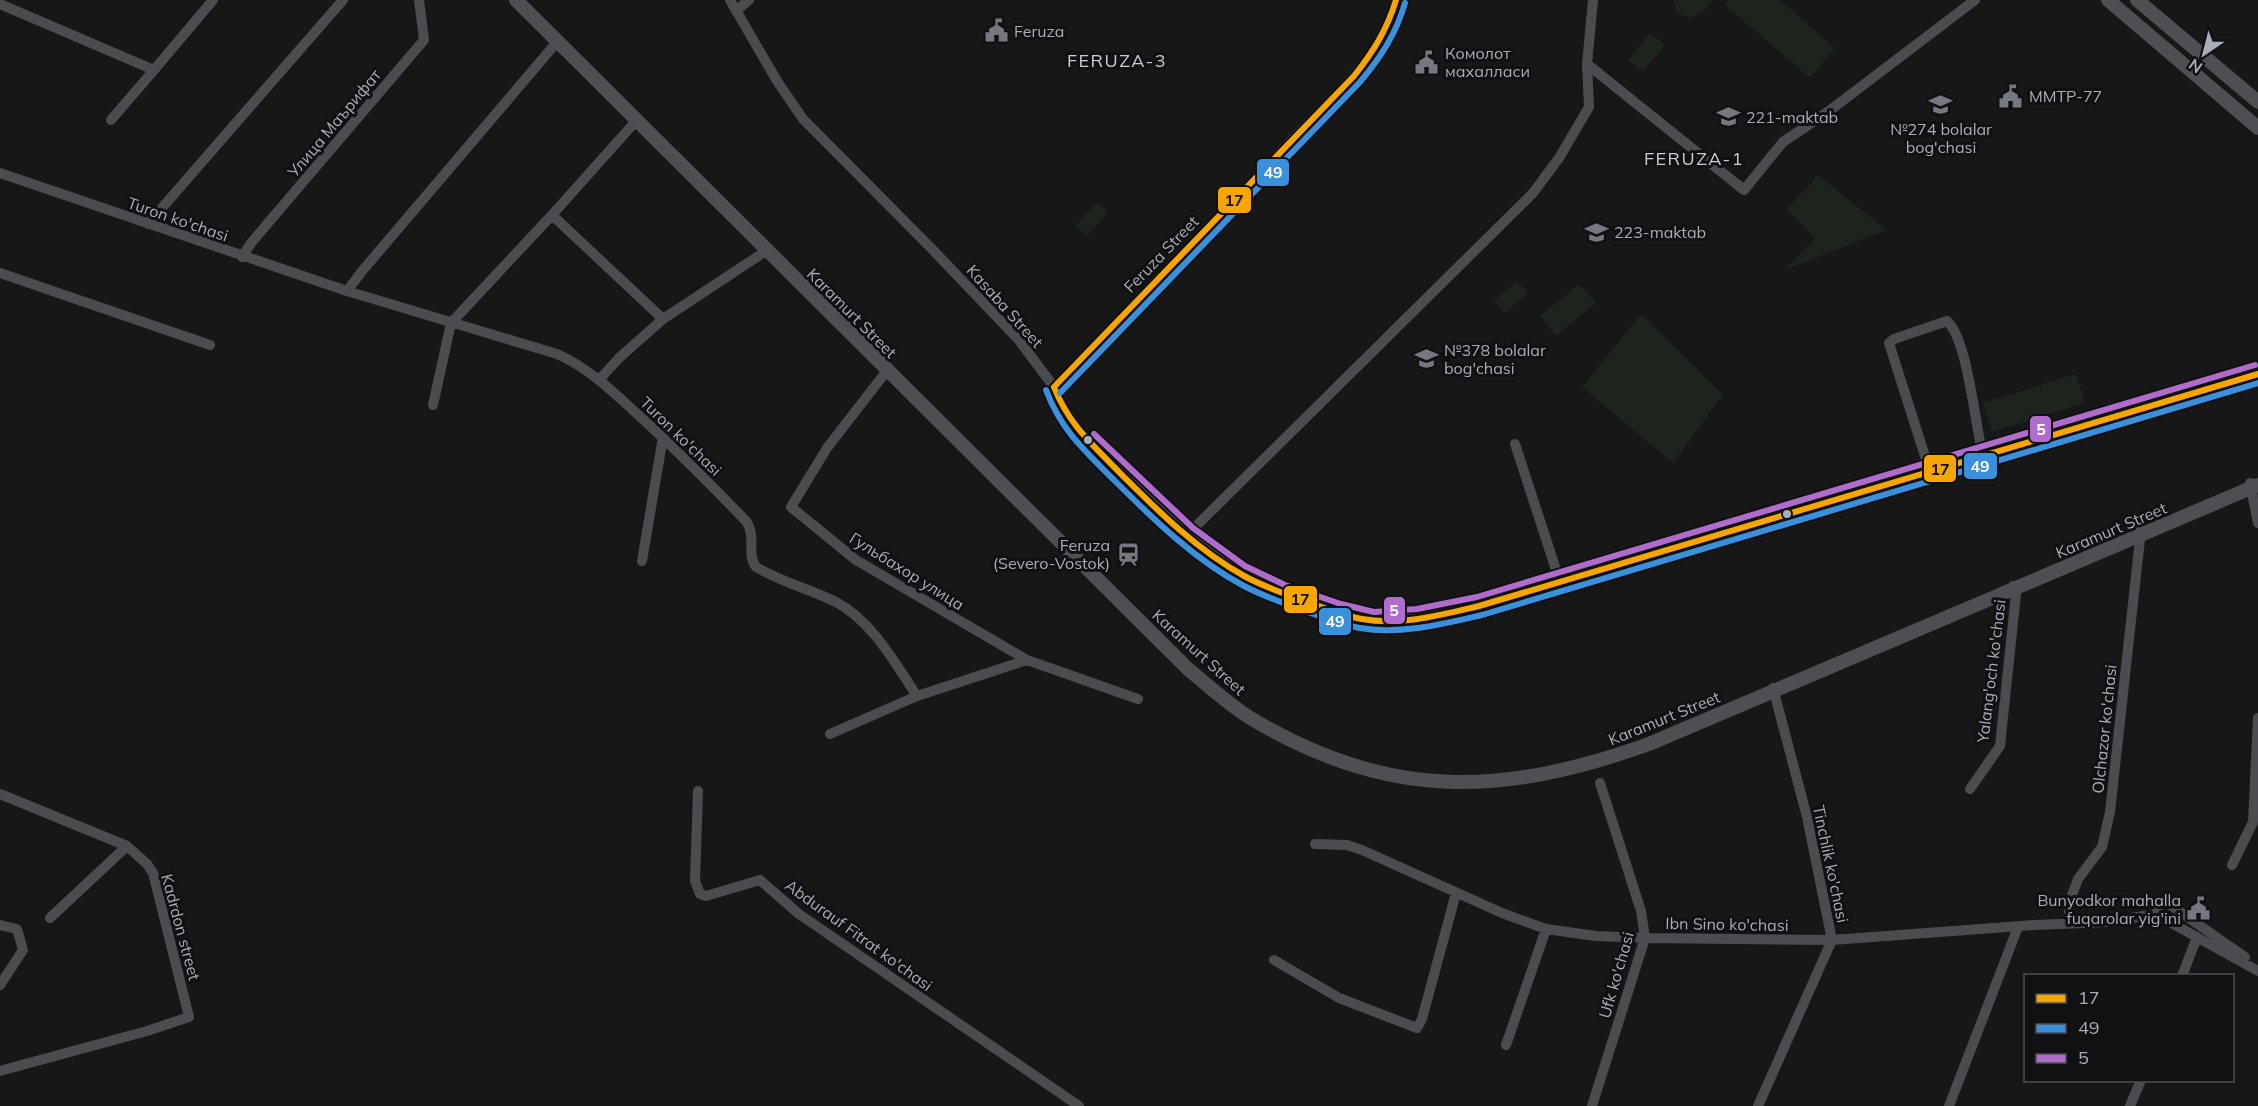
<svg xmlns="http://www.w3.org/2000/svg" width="2258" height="1106" viewBox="0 0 2258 1106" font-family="Mulish,sans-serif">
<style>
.green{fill:#1d241e}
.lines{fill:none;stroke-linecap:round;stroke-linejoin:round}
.minor{stroke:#4b4c50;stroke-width:10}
.major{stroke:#4d4f52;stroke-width:14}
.bus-1-casing{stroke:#111113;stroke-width:10}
.bus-2-casing{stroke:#111113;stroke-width:10}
.bus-3-casing{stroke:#111113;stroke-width:10}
.bus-1{stroke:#f7a600;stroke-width:6}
.bus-2{stroke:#3a90db;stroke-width:6}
.bus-3{stroke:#b06ccc;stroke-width:6}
.bus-dot{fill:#a8adb8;stroke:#111113;stroke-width:2}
.labels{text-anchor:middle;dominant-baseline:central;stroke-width:6;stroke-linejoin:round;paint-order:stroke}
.poi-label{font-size:16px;fill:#a8adb8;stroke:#111113;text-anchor:start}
.street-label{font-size:16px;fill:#a8adb8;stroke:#111113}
.neighbourhood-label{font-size:18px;letter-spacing:1.5px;fill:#c9ccd4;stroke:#111113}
.line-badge{stroke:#111113;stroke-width:2}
.badge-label{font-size:16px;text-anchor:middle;font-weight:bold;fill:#fff}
.pale-badge-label{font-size:16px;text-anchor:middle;font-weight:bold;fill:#111}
</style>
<rect width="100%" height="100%" fill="#171717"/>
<path class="green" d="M1673 0H1713L1703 12 1690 18 1677 13Z
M1729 0H1780L1835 48 1810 78 1725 5Z
M1650 33 1665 45 1643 72 1628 60Z
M1818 175 1886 230 1785 270 1815 238 1787 209Z
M1097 202 1108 213 1087 236 1076 225Z
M1517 281 1528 293 1505 313 1494 301Z
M1579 284 1596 303 1556 336 1540 316Z
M1641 314 1723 395 1673 463 1582 387Z
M2076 374 2085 403 1992 432 1983 403Z"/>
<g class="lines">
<path class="minor" d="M730 0 777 81 803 119 932 249 1018 339 1054 387 1062 408 1076 428 1187 535 1240 574 1282 593 1345 616 1382 622 1418 618 1463 610 2258 374
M0 4 154 70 213 0
M736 11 749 0
M1587 64 1744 190 1783 142 1829 111 1975 0
M111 120 154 70
M0 173 347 291 557 354C587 367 611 390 634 411 673 446 709 483 746 521 757 537 746 554 756 567 781 582 810 589 836 602 872 621 895 663 917 696
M552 215 663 319
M148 224 343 0
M242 257 251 243 424 40 419 0
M0 273 210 345
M347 291 363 270 557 42
M889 368 827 448 791 507 856 560 1027 660 1138 699
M599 380 619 358 663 319 766 251
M1054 387C1134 306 1214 225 1291 141 1328 101 1386 55 1396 0
M433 405 451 323 552 215 636 121
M1515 444 1560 582
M1930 472 1889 343 1894 339 1947 321C1968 340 1975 425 1983 456
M2250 483 2258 523
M1187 535 1533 193 1559 158 1589 107 1587 64 1593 0
M642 561 663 437
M830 734 917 696 1027 660
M1970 789 2000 746 2016 594 2013 586
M698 791 695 881 700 894 706 896 760 880 799 914 1079 1106
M0 794 127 846 147 864 153 873 189 1017 147 1031 0 1071
M1315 844 1347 845 1362 850 1502 913 1546 929 1596 936 1645 938 1832 940 2035 925 2109 922 2155 914 2258 971
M2232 865 2253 822 2258 718
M2155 914 2163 900 2245 957
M50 918 127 846
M2069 923V903L2078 879 2102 847 2110 812 2141 530
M0 925 17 929 23 950 0 985
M1274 960 1339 998 1417 1028 1422 1019 1456 893
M2182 976 2197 937
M1506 1045 1546 929
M1592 1106 1645 938 1641 911 1600 783
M1758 1106 1832 940 1807 817 1773 688
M1949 1106 2018 927
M2130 1106 2141 1080"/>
<path class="major" d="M516 0 1188 669C1209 686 1229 705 1252 719 1389 801 1503 796 1649 744L2258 485
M2108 0 2258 128
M2137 0 2258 102"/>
<defs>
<path id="bus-1" d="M1054 387C1069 425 1092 444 1120 473 1158 511 1198 551 1246 577 1267 588 1288 595 1310 603 1327 609 1344 616 1362 619 1401 626 1441 615 1479 606L2258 374
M1054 387 1354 76C1373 52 1387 30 1396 0"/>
<path id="bus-2" d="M1046 390C1061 430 1084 450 1114 480 1153 519 1195 560 1244 586 1265 597 1286 604 1308 612 1325 618 1342 625 1360 628 1400 635 1443 624 1482 615L2258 383
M1060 393 1360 82C1381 57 1396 34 1405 3"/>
<path id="bus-3" d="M1094 434 1193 528 1245 566 1285 585 1341 604 1374 612 1417 609 1477 597 2255 365"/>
</defs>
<use href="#bus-1" class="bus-1-casing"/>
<use href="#bus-2" class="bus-2-casing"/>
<use href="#bus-3" class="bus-3-casing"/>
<use href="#bus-1" class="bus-1"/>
<use href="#bus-2" class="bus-2"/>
<use href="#bus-3" class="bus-3"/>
</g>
<defs>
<symbol id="civic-bare" viewBox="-9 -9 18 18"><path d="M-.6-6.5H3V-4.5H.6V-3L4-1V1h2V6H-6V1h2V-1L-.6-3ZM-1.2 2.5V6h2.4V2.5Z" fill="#757880" stroke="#111113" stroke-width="2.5" paint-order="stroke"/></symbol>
<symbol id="school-bare" viewBox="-9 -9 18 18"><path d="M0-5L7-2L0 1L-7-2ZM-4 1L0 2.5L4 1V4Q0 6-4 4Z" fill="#757880" stroke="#111113" stroke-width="2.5" paint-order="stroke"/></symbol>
<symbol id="station-bare" viewBox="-9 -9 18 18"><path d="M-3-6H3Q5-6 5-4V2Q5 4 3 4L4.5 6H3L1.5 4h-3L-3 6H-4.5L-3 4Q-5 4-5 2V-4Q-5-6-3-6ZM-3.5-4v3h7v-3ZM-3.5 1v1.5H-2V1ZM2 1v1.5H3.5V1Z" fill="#757880" stroke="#111113" stroke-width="2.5" paint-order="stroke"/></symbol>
</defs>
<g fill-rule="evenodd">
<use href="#civic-bare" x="980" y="14" width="33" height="33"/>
<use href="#civic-bare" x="1410" y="46" width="33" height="33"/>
<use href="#civic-bare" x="1994" y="80" width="33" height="33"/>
<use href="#school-bare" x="1924" y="88" width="33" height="33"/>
<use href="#school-bare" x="1712" y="100" width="33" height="33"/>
<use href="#school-bare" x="1580" y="216" width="33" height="33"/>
<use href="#school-bare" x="1410" y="342" width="33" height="33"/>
<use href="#station-bare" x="1112" y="538" width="33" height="33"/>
<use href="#civic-bare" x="2182" y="892" width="33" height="33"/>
</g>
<g class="bus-dot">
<circle cx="1088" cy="440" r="5"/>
<circle cx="1787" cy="514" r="5"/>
</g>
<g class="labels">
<g class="poi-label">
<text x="1014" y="31">Feruza</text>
<text x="1445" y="53">Комолот<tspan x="1445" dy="18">махалласи</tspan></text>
<text x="2029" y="96">MMTP-77</text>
<text x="1746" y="117">221-maktab</text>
<text x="1941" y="129" text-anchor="middle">№274 bolalar<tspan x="1941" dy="18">bog'chasi</tspan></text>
<text x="1614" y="232">223-maktab</text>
<text x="1444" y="350">№378 bolalar<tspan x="1444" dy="18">bog'chasi</tspan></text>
<text x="1110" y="545" text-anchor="end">Feruza<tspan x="1110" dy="18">(Severo-Vostok)</tspan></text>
<text x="2181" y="900" text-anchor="end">Bunyodkor mahalla<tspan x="2181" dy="18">fuqarolar yig'ini</tspan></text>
</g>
<g class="street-label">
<text transform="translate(334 123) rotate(-50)">Улица Маърифат</text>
<text transform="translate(178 219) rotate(19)">Turon ko'chasi</text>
<text transform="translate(1161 254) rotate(-46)">Feruza Street</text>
<text transform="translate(1005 306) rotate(48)">Kasaba Street</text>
<text transform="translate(852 313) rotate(45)">Karamurt Street</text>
<text transform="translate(681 436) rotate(44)">Turon ko'chasi</text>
<text transform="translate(2111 530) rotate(-23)">Karamurt Street</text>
<text transform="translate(907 571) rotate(32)">Гульбахор улица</text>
<text transform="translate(1199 652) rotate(42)">Karamurt Street</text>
<text transform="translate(1991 671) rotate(-83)">Yalang'och ko'chasi</text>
<text transform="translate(1664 718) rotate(-22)">Karamurt Street</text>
<text transform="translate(2104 729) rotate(-84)">Olchazor ko'chasi</text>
<text transform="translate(1831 864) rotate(78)">Tinchlik ko'chasi</text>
<text transform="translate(1727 924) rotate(1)">Ibn Sino ko'chasi</text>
<text transform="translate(181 927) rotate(75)">Kadrdon street</text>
<text transform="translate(859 935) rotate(36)">Abdurauf Fitrat ko'chasi</text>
<text transform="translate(1616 975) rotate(-74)">Ufk ko'chasi</text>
</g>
<g class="neighbourhood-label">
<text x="1117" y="60">FERUZA-3</text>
<text x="1694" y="158">FERUZA-1</text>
</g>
</g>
<g class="line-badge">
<rect x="1256" y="158" width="34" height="29" rx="6" fill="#3a90db"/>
<rect x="1217" y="186" width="35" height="28" rx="6" fill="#f7a600"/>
<rect x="2029" y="415" width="23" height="28" rx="6" fill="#b06ccc"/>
<rect x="1963" y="452" width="35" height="28" rx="6" fill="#3a90db"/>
<rect x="1923" y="454" width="34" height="29" rx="6" fill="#f7a600"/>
<rect x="1283" y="585" width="35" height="29" rx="6" fill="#f7a600"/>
<rect x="1383" y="596" width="23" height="29" rx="6" fill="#b06ccc"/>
<rect x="1318" y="607" width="34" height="29" rx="6" fill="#3a90db"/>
</g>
<g class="badge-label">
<text x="1273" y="178">49</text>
<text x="2041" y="435">5</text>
<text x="1980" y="472">49</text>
<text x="1394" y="616">5</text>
<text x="1335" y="627">49</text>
</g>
<g class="pale-badge-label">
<text x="1234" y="206">17</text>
<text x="1940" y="475">17</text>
<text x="1300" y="605">17</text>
</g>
<rect x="2024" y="974" width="210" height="108" fill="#111113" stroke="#4d4f55" stroke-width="1.5"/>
<rect x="2036" y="994" width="30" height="9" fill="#f7a600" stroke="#4d4f55" stroke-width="1.5"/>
<text x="2078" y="1004" font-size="18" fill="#a8adb8">17</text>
<rect x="2036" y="1024" width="30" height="9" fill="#3a90db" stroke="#4d4f55" stroke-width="1.5"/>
<text x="2078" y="1034" font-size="18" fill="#a8adb8">49</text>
<rect x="2036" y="1054" width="30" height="9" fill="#b06ccc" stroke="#4d4f55" stroke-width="1.5"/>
<text x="2078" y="1064" font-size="18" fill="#a8adb8">5</text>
<g transform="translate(2204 54) rotate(215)" stroke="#111113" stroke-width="4.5" paint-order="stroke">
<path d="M0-4.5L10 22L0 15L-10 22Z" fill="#a8adb8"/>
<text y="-9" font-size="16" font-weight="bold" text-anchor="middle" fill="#a8adb8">N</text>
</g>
</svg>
